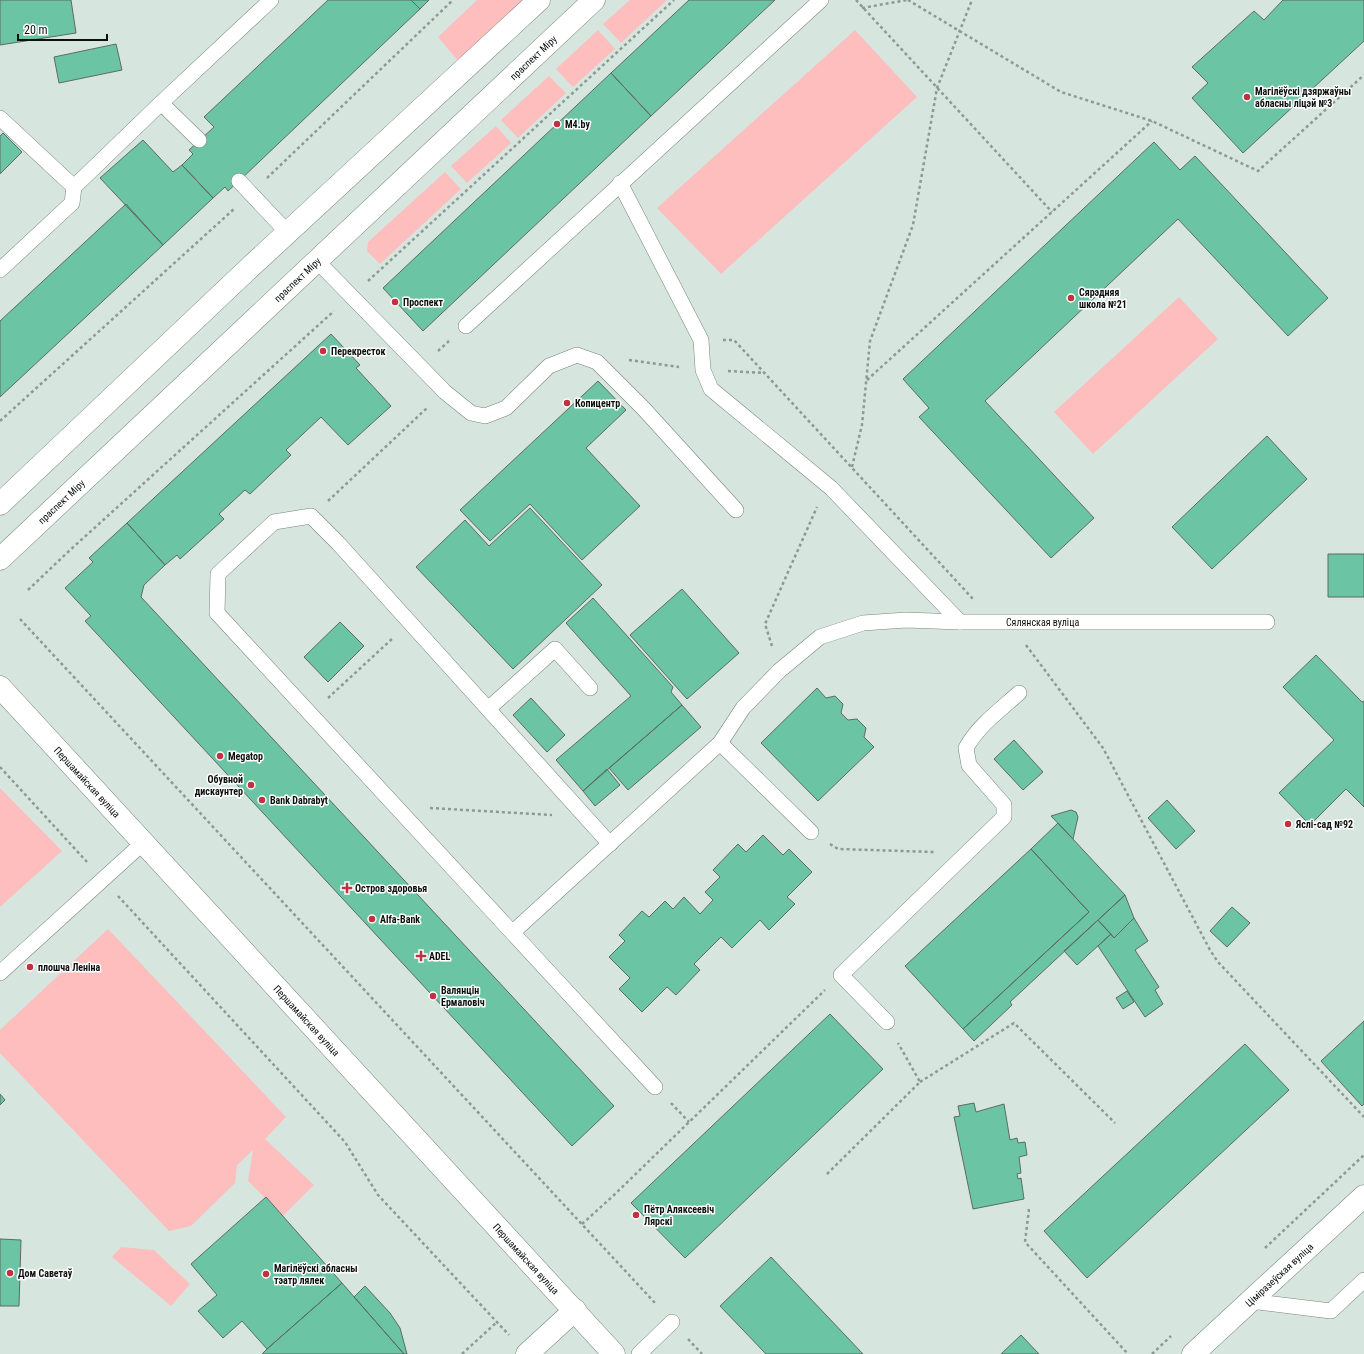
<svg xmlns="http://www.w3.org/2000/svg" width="1364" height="1354" viewBox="0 0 1364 1354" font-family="'Roboto Condensed',sans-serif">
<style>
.green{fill:#fdbebd}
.building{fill:#6bc5a5;stroke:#5d6a65}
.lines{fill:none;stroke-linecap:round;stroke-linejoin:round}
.lane-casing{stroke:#77857f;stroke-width:16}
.street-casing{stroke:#77857f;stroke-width:23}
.secondary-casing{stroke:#77857f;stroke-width:23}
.primary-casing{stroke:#77857f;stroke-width:23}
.path{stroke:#8d9993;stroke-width:2.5;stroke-dasharray:3 3;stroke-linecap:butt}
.lane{stroke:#fff;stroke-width:15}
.street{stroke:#fff;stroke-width:22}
.secondary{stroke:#fff;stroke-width:22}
.primary{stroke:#fff;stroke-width:22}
.poi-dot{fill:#c23140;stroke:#fff;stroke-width:1.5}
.labels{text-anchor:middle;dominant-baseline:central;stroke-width:3;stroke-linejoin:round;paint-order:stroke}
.street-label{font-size:10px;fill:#0b100e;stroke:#fff}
.poi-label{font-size:10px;font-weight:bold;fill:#0b100e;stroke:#fff;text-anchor:start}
</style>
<rect width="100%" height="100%" fill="#d6e6df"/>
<path class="green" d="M477 0H524L458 61 438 37Z
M630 0H667L621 43 603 24Z
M598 30 615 49 573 87 556 69Z
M855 30 917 97 721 274 657 208Z
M549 76 566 93 518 138 501 120Z
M496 126 511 143 467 183 451 166Z
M445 172 461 189 380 264 367 251 368 242Z
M1179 297 1218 339 1093 454 1054 412Z
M0 788 62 851 0 907Z
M108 929 286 1117 265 1139 314 1185 283 1216 248 1181 253 1150 237 1165 235 1183 191 1226 169 1231 0 1053V1030Z
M121 1247 154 1250 190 1284 171 1306 112 1257Z"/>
<path class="building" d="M0 0H71L76 33 0 45Z
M328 0H411L420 9 239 181 228 191 225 187 213 198 182 165 193 154 189 150 214 127 204 117Z
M411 0H429L420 9Z
M689 0H775L651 116 611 73Z
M1283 0H1364V41L1243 153 1192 98 1208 83 1192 67 1254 11 1264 20Z
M116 44 122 70 59 83 54 57Z
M611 73 651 116 423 331 383 288Z
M3 133 22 152 0 174V136Z
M143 140 173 172 182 165 213 198 163 245 100 178Z
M1154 142 1180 170 1195 156 1328 298 1288 336 1178 219 985 401 1094 518 1051 558 919 417 929 408 903 379Z
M126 204 163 245 0 397V321Z
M331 334 360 365 356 368 391 406 348 445 321 417 286 450 291 455 250 494 245 490 219 514 224 519 180 559 177 555 165 565 127 523Z
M598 381 626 410 586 448 640 506 582 560 530 504 490 541 460 510Z
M1267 436 1307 479 1212 569 1172 527Z
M530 508 602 585 513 669 416 567 465 520 489 546Z
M127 523 165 565 144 585 141 597 614 1106 572 1146 85 621 91 616 65 588 93 562 89 558Z
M1328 554H1364V597H1328Z
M682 589 739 653 687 699 630 635Z
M593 598 673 687 671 692 682 705 583 791 556 760 631 696 566 623Z
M340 622 364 646 328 682 304 657Z
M1316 655 1362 702 1364 701V807L1346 789 1310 825 1279 793 1334 740 1283 687Z
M817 688 826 698 835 696 843 704 841 713 848 720 857 719 866 728 864 737 874 747 818 801 761 743Z
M531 698 565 735 547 752 513 715Z
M682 705 701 727 628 790 609 768Z
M1014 740 1043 772 1023 790 994 759Z
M607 769 620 785 595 806 583 791Z
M1167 800 1195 831 1176 849 1148 818Z
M1071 810 1076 812 1078 817 1073 839 1051 816Z
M1058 823 1125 895 1010 1002 1012 1005 974 1041 963 1029 1089 912 1031 849Z
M763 835 783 855 789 849 812 872 787 897 795 904 769 930 760 920 732 948 721 937 694 964 700 970 676 995 667 987 642 1012 619 989 630 978 609 957 625 941 619 935 642 911 649 917 665 901 673 909 684 897 700 914 713 900 705 892 720 877 713 870 738 844 746 852Z
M1031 849 1089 912 963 1029 905 966Z
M1125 895 1134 918 1114 938 1098 920Z
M1232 907 1250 923 1227 947 1210 931Z
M1134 918 1148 941 1135 950 1159 987 1155 990 1163 1004 1145 1017 1098 946 1111 934 1114 938Z
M1098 920 1111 934 1077 965 1064 951Z
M1127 991 1134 1002 1123 1009 1116 998Z
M830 1014 883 1069 685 1258 631 1203Z
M1364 1021V1104L1362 1106 1321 1061Z
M1245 1044 1289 1090 1087 1278 1044 1231Z
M0 1094 5 1100 0 1105Z
M974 1103 976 1112 1004 1104 1010 1140 1017 1138 1018 1143 1025 1142 1027 1155 1019 1157 1021 1173 1017 1174 1018 1179 1021 1178 1024 1199 973 1209 954 1117 960 1116 958 1106Z
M266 1197 342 1283 267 1349 242 1321 223 1338 198 1311 217 1295 191 1264Z
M0 1239 21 1240 19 1306H0Z
M771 1257 863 1354H766L720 1306Z
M342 1283 404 1354H262L267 1349Z
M365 1286 390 1313 400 1328 407 1354H404L354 1297Z
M1021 1335 1039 1354H1001Z"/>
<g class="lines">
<defs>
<g id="lane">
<path d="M0 118 74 187"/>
<path d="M199 140 161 103 271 0"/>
<path d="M239 181 287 232"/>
<path d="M620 183 701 340 703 370 711 389 831 488 960 622"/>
<path d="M317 261 445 392 471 413 485 416 506 408 549 366 577 355 597 362 643 408 736 510"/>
<path d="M0 270 72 203 74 187 161 103"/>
<path d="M466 326 821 0"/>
<path d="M488 709 555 649 590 688"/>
<path d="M720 743 811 832"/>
<path d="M610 844 338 543 311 516 274 522 218 574 217 613 655 1087"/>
<path id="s1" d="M513 932 720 743 743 708 779 671 820 637 863 623 906 620 960 622H1267"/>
<path d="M0 973 144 842"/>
<path d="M887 1022 841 975 1004 817V805L969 765 966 748C978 726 1000 710 1019 693"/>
<path d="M1250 1301 1331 1311 1364 1280"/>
<path d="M639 1354 672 1322"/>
</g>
<path id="street" d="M527 1354 575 1310"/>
<g id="secondary">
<path id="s2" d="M1193 1354 1364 1196"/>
</g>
<g id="primary">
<path d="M0 504 246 271 539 0"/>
<path id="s3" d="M0 559 594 0"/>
<path id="s4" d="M0 687 614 1354"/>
</g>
</defs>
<use href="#lane" class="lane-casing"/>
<use href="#street" class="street-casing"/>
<use href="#secondary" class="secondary-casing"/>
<use href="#primary" class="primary-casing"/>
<path class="path" d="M856 0 1052 212
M908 0 1061 92 1152 121 1258 171 1364 75
M862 8 907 0
M267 178 453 0
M368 281 674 0
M723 340H734L973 599
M438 351 449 341
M629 360 679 367
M728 371 765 373
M867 380 1152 121
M0 421 234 209
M852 467 862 425 870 341 913 225 937 88 972 0
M328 501 428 407
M28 590 69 551 334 311
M20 619 656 1304
M1026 645 1103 748 1210 950 1218 962 1364 1117
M772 646 765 624 817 507
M328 698 393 638
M0 767 87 862
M430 808 552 815
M830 844 838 849 934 852
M118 896 345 1142 378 1195 509 1335
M920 1082 1014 1023 1115 1123
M671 1103 689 1122
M827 1174 920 1082 898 1043
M1029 1209 1025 1242 1128 1354
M582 1224 613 1196 825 990
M1265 1248 1364 1155
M688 1339 702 1354
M462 1354 497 1322
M1152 1354 1171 1336"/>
<use href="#lane" class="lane"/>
<use href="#street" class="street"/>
<use href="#secondary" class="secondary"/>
<use href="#primary" class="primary"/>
</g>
<g class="poi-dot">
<circle cx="1247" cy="97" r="4"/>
<circle cx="557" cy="124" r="4"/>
<circle cx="1071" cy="298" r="4"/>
<circle cx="395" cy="302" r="4"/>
<circle cx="323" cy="351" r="4"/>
<circle cx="567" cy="403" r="4"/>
<circle cx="220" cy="756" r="4"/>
<circle cx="251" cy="785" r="4"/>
<circle cx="262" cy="800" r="4"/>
<circle cx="1288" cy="824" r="4"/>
<path d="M345 882h4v4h4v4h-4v4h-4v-4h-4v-4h4z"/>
<circle cx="372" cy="919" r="4"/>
<path d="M419 950h4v4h4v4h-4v4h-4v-4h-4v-4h4z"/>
<circle cx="30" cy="967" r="4"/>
<circle cx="433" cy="996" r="4"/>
<circle cx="636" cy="1215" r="4"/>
<circle cx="10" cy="1273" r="4"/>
<circle cx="266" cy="1274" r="4"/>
</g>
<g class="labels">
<g class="street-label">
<text stroke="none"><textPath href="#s3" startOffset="732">праспект Міру</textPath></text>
<text stroke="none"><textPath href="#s3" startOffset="408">праспект Міру</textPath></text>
<text stroke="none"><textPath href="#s3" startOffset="84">праспект Міру</textPath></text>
<text stroke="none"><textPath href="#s1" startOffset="652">Сялянская вуліца</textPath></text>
<text stroke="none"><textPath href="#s4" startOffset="129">Першамайская вуліца</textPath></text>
<text stroke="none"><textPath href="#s4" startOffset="453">Першамайская вуліца</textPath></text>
<text stroke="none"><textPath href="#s4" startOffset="777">Першамайская вуліца</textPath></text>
<text stroke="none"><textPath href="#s2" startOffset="117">Ціміразеўская вуліца</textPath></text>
</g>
<g class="poi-label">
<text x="1255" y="91">Магілёўскі дзяржаўны<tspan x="1255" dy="12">абласны ліцэй №3</tspan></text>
<text x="565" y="124">М4.by</text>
<text x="1079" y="292">Сярэдняя<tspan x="1079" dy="12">школа №21</tspan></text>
<text x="403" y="302">Проспект</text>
<text x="331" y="351">Перекресток</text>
<text x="575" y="403">Копицентр</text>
<text x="228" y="756">Megatop</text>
<text x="243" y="779" text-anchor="end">Обувной<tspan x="243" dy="12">дискаунтер</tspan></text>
<text x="270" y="800">Bank Dabrabyt</text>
<text x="1296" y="824">Яслі-сад №92</text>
<text x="355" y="888">Остров здоровья</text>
<text x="380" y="919">Alfa-Bank</text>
<text x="429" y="956">ADEL</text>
<text x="38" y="967">плошча Леніна</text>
<text x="441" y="990">Валянцін<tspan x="441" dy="12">Ермаловіч</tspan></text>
<text x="644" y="1209">Пётр Аляксеевіч<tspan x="644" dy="12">Лярскі</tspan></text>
<text x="274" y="1268">Магілёўскі абласны<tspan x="274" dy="12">тэатр лялек</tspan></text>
<text x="18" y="1273">Дом Саветаў</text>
</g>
</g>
<path d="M18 34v6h89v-6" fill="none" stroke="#0b100e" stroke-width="2"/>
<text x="24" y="34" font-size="12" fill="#0b100e" stroke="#ffffff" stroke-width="3" paint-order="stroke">20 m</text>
</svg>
